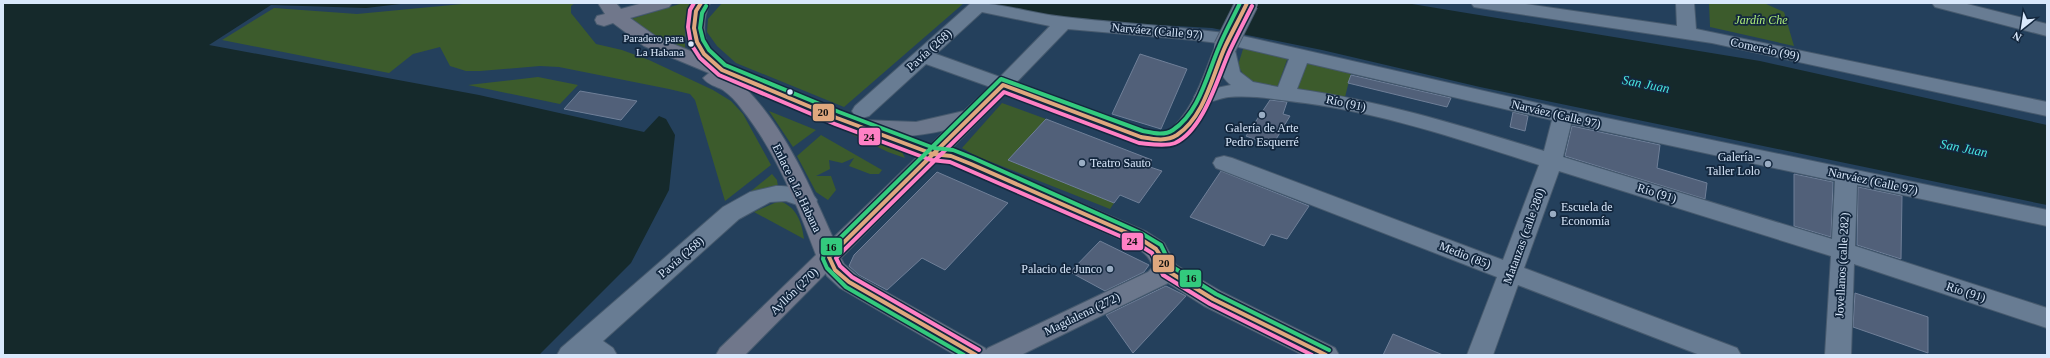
<svg xmlns="http://www.w3.org/2000/svg" width="2050" height="358" viewBox="0 0 2050 358" font-family="'Times New Roman',serif">
<style>
.green{fill:#3c5b2c}
.water{fill:#15292b}
.building{fill:#516079;stroke:#6f7f98}
.lines{fill:none;stroke-linecap:round;stroke-linejoin:round}
.minor-casing{stroke:#475a6e;stroke-width:2}
.major-casing{stroke:#475a6e;stroke-width:2}
.highway-casing{stroke:#475a6e;stroke-width:2}
.minor{fill:#687c93;fill-rule:evenodd}
.major{fill:#6b778c;fill-rule:evenodd}
.highway{fill:#70778b;fill-rule:evenodd}
.major-bridge-casing{stroke:#475a6e;stroke-width:24;stroke-linecap:butt}
.major-bridge{stroke:#6b778c;stroke-width:22}
.bus-1-casing{stroke:#13273e;stroke-width:7}
.bus-2-casing{stroke:#13273e;stroke-width:7}
.bus-3-casing{stroke:#13273e;stroke-width:7}
.bus-1{stroke:#dfa77e;stroke-width:4}
.bus-2{stroke:#ff80c5;stroke-width:4}
.bus-3{stroke:#33ca7d;stroke-width:4}
.bus-dot{fill:#d9e8fb;stroke:#13273e;stroke-width:1.5}
.poi-dot{fill:#9aadc3;stroke:#13273e;stroke-width:1.5}
.labels{text-anchor:middle;dominant-baseline:central;stroke-width:3.5;stroke-linejoin:round;paint-order:stroke}
.bus-label{font-size:11px;fill:#d9e8fb;stroke:#13273e;text-anchor:end}
.park-label{font-size:12px;font-style:italic;fill:#aeed7a;stroke:#13273e}
.street-label{font-size:12px;fill:#d9e8fb;stroke:#13273e}
.poi-label{font-size:12px;fill:#d9e8fb;stroke:#13273e;text-anchor:end}
.water-label{font-size:13px;font-style:italic;fill:#49e6e2;stroke:#13273e}
.line-badge{stroke:#13273e;stroke-width:1.5}
.pale-badge-label{font-size:11px;text-anchor:middle;font-weight:bold;fill:#111}
</style>
<rect width="100%" height="100%" fill="#24405c"/>
<path class="green" d="M473 3H575L571 6V13L596 44 622 50 649 60 713 90 731 101 743 114 771 165 725 201 695 100 690 94 669 89 559 67 540 66 480 71H466L450 66 440 47 413 54 389 73 222 40 274 8 357 14Z
M683 3H693L685 22V47L691 53 656 38 631 19Z
M722 3H964L844 107 736 63 717 46 707 32 708 19Z
M1709 3H1764L1784 12 1794 46 1710 27Z
M1244 46 1288 57 1277 88C1253 85 1250 88 1238 65Z
M1302 62 1351 73 1344 101 1292 91Z
M538 77 578 85 560 104 468 85Z
M1002 103 1046 119 1008 160 1114 203 1110 209 976 156 962 148Z
M769 111 816 130 793 147Z
M838 124 902 152 905 158 888 152 833 125Z
M821 135 882 170 879 174H870L849 166 854 158 842 163 829 160 830 169 816 176H831L836 190 828 200 816 192 797 156Z
M772 174 777 180 778 187 759 191 734 205Z
M779 201C796 206 802 222 804 239L754 212Z"/>
<path class="water" d="M3 3H409L366 8 271 5 209 45 479 95 644 132 659 116 666 119 675 135 669 190 631 263 539 355H3Z
M988 3H1406L1760 61 2047 125V205L1480 87 1322 50 1212 28 1070 20Z"/>
<path class="building" d="M1140 54 1187 69 1161 129 1112 114Z
M1351 75 1451 98 1447 107 1348 83Z
M580 91 637 101 621 120 564 109Z
M1270 100 1287 102 1283 114 1290 116 1272 146 1246 136Z
M1513 112 1528 116 1525 131 1510 127Z
M1046 119 1152 160 1147 166 1162 171 1139 203 1120 195 1114 203 1008 160Z
M1572 126 1660 145 1657 168 1707 183 1705 199 1565 156Z
M1221 171 1309 206 1287 239 1271 234 1264 246 1190 217Z
M937 172 1008 203 945 270 922 258 887 290 859 275 849 266 854 255Z
M1794 174 1833 182 1831 237 1794 226Z
M1858 187 1902 196 1901 259 1857 245Z
M1100 241 1149 265 1144 272 1105 291 1070 272Z
M1166 286 1186 296 1133 353 1106 315Z
M1855 293 1928 317V353L1853 327Z
M1393 334 1443 355H1383Z"/>
<g class="lines">
<defs>
<path id="minor" d="M971 3C1003 3 1032 14 1064 17 1122 24 1180 26 1238 35L1563 109 2047 210V226L1857 185 1855 246 2047 308V328L1854 264 1851 355H1825L1831 256 1559 171 1524 268 1737 348 1741 355H1700L1518 285 1493 355H1467L1497 277 1216 168 1213 163 1216 158 1224 156 1232 158 1503 260 1539 165C1462 140 1385 114 1305 103 1279 100 1255 95 1229 97 1218 98 1208 105 1197 102L1194 97 1197 92 1231 85C1218 75 1217 62 1215 47L1218 43 1194 40 1068 29 1010 89 1003 91 996 89 926 64 869 116 862 118 855 116 852 111 855 106ZM982 12 1050 26 1000 77 936 54ZM1234 46 1289 59 1278 87 1253 82 1240 72ZM1307 63 1552 120 1544 151C1462 126 1382 101 1297 89ZM1571 124 1835 181 1832 239 1563 157Z
M1471 3H1518L1677 26 1676 3H1694L1696 29 2047 102V116L1712 43 1480 8 1474 7Z
M1932 3H1963L2047 24V36L1935 7Z
M776 186C789 186 810 188 817 200L814 206 806 208 786 201 770 202 739 219 603 341 613 348 617 355H557L561 348 723 207 750 192Z"/>
<path id="major" d="M1225 41 1232 43 1235 47 1214 96 1197 127 1181 142 1170 145 1153 146 1134 142 1006 93 951 149 979 159 1147 232 1164 243 1176 265 1222 292 1335 348 1339 355H1303L1204 306 1168 283 1021 355H955L840 288 827 276 817 257 821 251 829 248 837 251 844 264 858 276 985 348 986 350 988 348 1148 272 1153 267C1149 255 1142 251 1131 244L963 169 948 163 925 159 922 154 945 130C917 137 883 139 855 132L852 127 855 122 862 120 916 122 964 111 996 81 1003 79 1145 131 1167 132C1193 113 1203 76 1215 47L1218 43Z"/>
<path id="highway" d="M598 3H616L621 9 643 3H672L669 7 630 18 658 38 693 52C683 37 684 19 692 3H710C703 18 701 38 712 52 730 73 762 80 787 90 838 111 889 130 941 149L944 154 745 355H716L720 348 816 255C797 204 775 150 741 108 736 101 730 95 723 90 716 86 708 85 703 78L709 73 644 46 613 23 604 26 597 24 595 20 597 16 605 14ZM745 88 918 156 833 238C811 188 784 126 745 88Z"/>
</defs>
<use href="#minor" class="minor-casing"/>
<use href="#major" class="major-casing"/>
<use href="#highway" class="highway-casing"/>
<use href="#minor" class="minor"/>
<use href="#major" class="major"/>
<use href="#highway" class="highway"/>
<defs>
<path id="major-bridge" d="M1225 47 1247 3"/>
</defs>
<use href="#major-bridge" class="major-bridge-casing"/>
<use href="#major-bridge" class="major-bridge"/>
<defs>
<path id="bus-1" d="M701 3 696 11 694 28 697 42 704 54 722 70 837 118 933 154 951 156 971 164 1139 238 1156 249 1162 258 1166 270 1213 299 1326 355
M976 355 849 282 835 270 829 257 1003 85 1141 137C1153 139 1166 142 1177 135 1205 116 1212 76 1225 47 1232 32 1240 18 1247 3"/>
<path id="bus-2" d="M694 3 690 10 688 27 691 44 700 58 719 75 835 124 931 160 950 162 1136 243 1152 253 1163 275 1210 304 1312 355
M979 350 852 277 840 266 836 258 1004 92 1139 143C1150 144 1165 147 1175 143 1204 130 1218 76 1230 50 1237 35 1245 20 1252 6"/>
<path id="bus-3" d="M706 6 702 13 700 28 703 40 709 50 725 65 839 112 934 148 953 150 973 158 1141 233 1161 245 1171 266 1216 294 1329 350
M964 355 846 287 827 268 823 259 824 254 1001 79 1143 131C1153 133 1164 136 1173 130 1199 113 1207 75 1219 47 1225 32 1233 18 1240 3"/>
</defs>
<use href="#bus-1" class="bus-1-casing"/>
<use href="#bus-2" class="bus-2-casing"/>
<use href="#bus-3" class="bus-3-casing"/>
<use href="#bus-1" class="bus-1"/>
<use href="#bus-2" class="bus-2"/>
<use href="#bus-3" class="bus-3"/>
</g>
<g class="bus-dot">
<circle cx="691" cy="44" r="3.5"/>
<circle cx="790" cy="92" r="3.5"/>
</g>
<g class="poi-dot">
<circle cx="1262" cy="115" r="4"/>
<circle cx="1082" cy="163" r="4"/>
<circle cx="1768" cy="164" r="4"/>
<circle cx="1553" cy="214" r="4"/>
<circle cx="1110" cy="269" r="4"/>
</g>
<g class="labels">
<g class="bus-label">
<text x="684" y="38">Paradero para<tspan x="684" dy="14">La Habana</tspan></text>
</g>
<g class="park-label">
<text x="1761" y="20">Jardín Che</text>
</g>
<g class="street-label">
<text transform="translate(1157 31) rotate(5)">Narváez (Calle 97)</text>
<text transform="translate(1765 49) rotate(12)">Comercio (99)</text>
<text transform="translate(929 50) rotate(-42)">Pavía (268)</text>
<text transform="translate(1346 103) rotate(12)">Río (91)</text>
<text transform="translate(1556 114) rotate(13)">Narváez (Calle 97)</text>
<text transform="translate(1873 181) rotate(12)">Narváez (Calle 97)</text>
<text transform="translate(797 188) rotate(64)">Enlace a La Habana</text>
<text transform="translate(1657 193) rotate(17)">Río (91)</text>
<text transform="translate(1524 236) rotate(-70)">Matanzas (calle 280)</text>
<text transform="translate(1465 255) rotate(21)">Medio (85)</text>
<text transform="translate(681 257) rotate(-41)">Pavía (268)</text>
<text transform="translate(1842 265) rotate(-87)">Jovellanos (calle 282)</text>
<text transform="translate(794 291) rotate(-44)">Ayllón (270)</text>
<text transform="translate(1966 292) rotate(18)">Río (91)</text>
<text transform="translate(1082 314) rotate(-26)">Magdalena (272)</text>
</g>
<g class="poi-label">
<text x="1262" y="128" text-anchor="middle">Galería de Arte<tspan x="1262" dy="14">Pedro Esquerré</tspan></text>
<text x="1760" y="157">Galería -<tspan x="1760" dy="14">Taller Lolo</tspan></text>
<text x="1090" y="163" text-anchor="start">Teatro Sauto</text>
<text x="1561" y="207" text-anchor="start">Escuela de<tspan x="1561" dy="14">Economía</tspan></text>
<text x="1102" y="269">Palacio de Junco</text>
</g>
<g class="water-label">
<text transform="translate(1646 84) rotate(11)">San Juan</text>
<text transform="translate(1964 148) rotate(11)">San Juan</text>
</g>
</g>
<g class="line-badge">
<rect x="812" y="103" width="23" height="19" rx="4" fill="#dfa77e"/>
<rect x="858" y="127" width="23" height="19" rx="4" fill="#ff80c5"/>
<rect x="1121" y="232" width="23" height="19" rx="4" fill="#ff80c5"/>
<rect x="820" y="237" width="23" height="19" rx="4" fill="#33ca7d"/>
<rect x="1152" y="254" width="23" height="19" rx="4" fill="#dfa77e"/>
<rect x="1179" y="269" width="23" height="19" rx="4" fill="#33ca7d"/>
</g>
<g class="pale-badge-label">
<text x="823" y="116">20</text>
<text x="869" y="141">24</text>
<text x="1132" y="245">24</text>
<text x="831" y="251">16</text>
<text x="1164" y="267">20</text>
<text x="1191" y="282">16</text>
</g>
<rect width="2050" height="358" fill="none" stroke="#d9e8fb" stroke-width="8"/>
<g transform="translate(2022 28) rotate(210)" stroke="#13273e" stroke-width="3" paint-order="stroke">
<path d="M0-3L7 15L0 10L-7 15Z" fill="#d9e8fb"/>
<text y="-6" font-size="11" font-weight="bold" text-anchor="middle" fill="#d9e8fb">N</text>
</g>
</svg>
